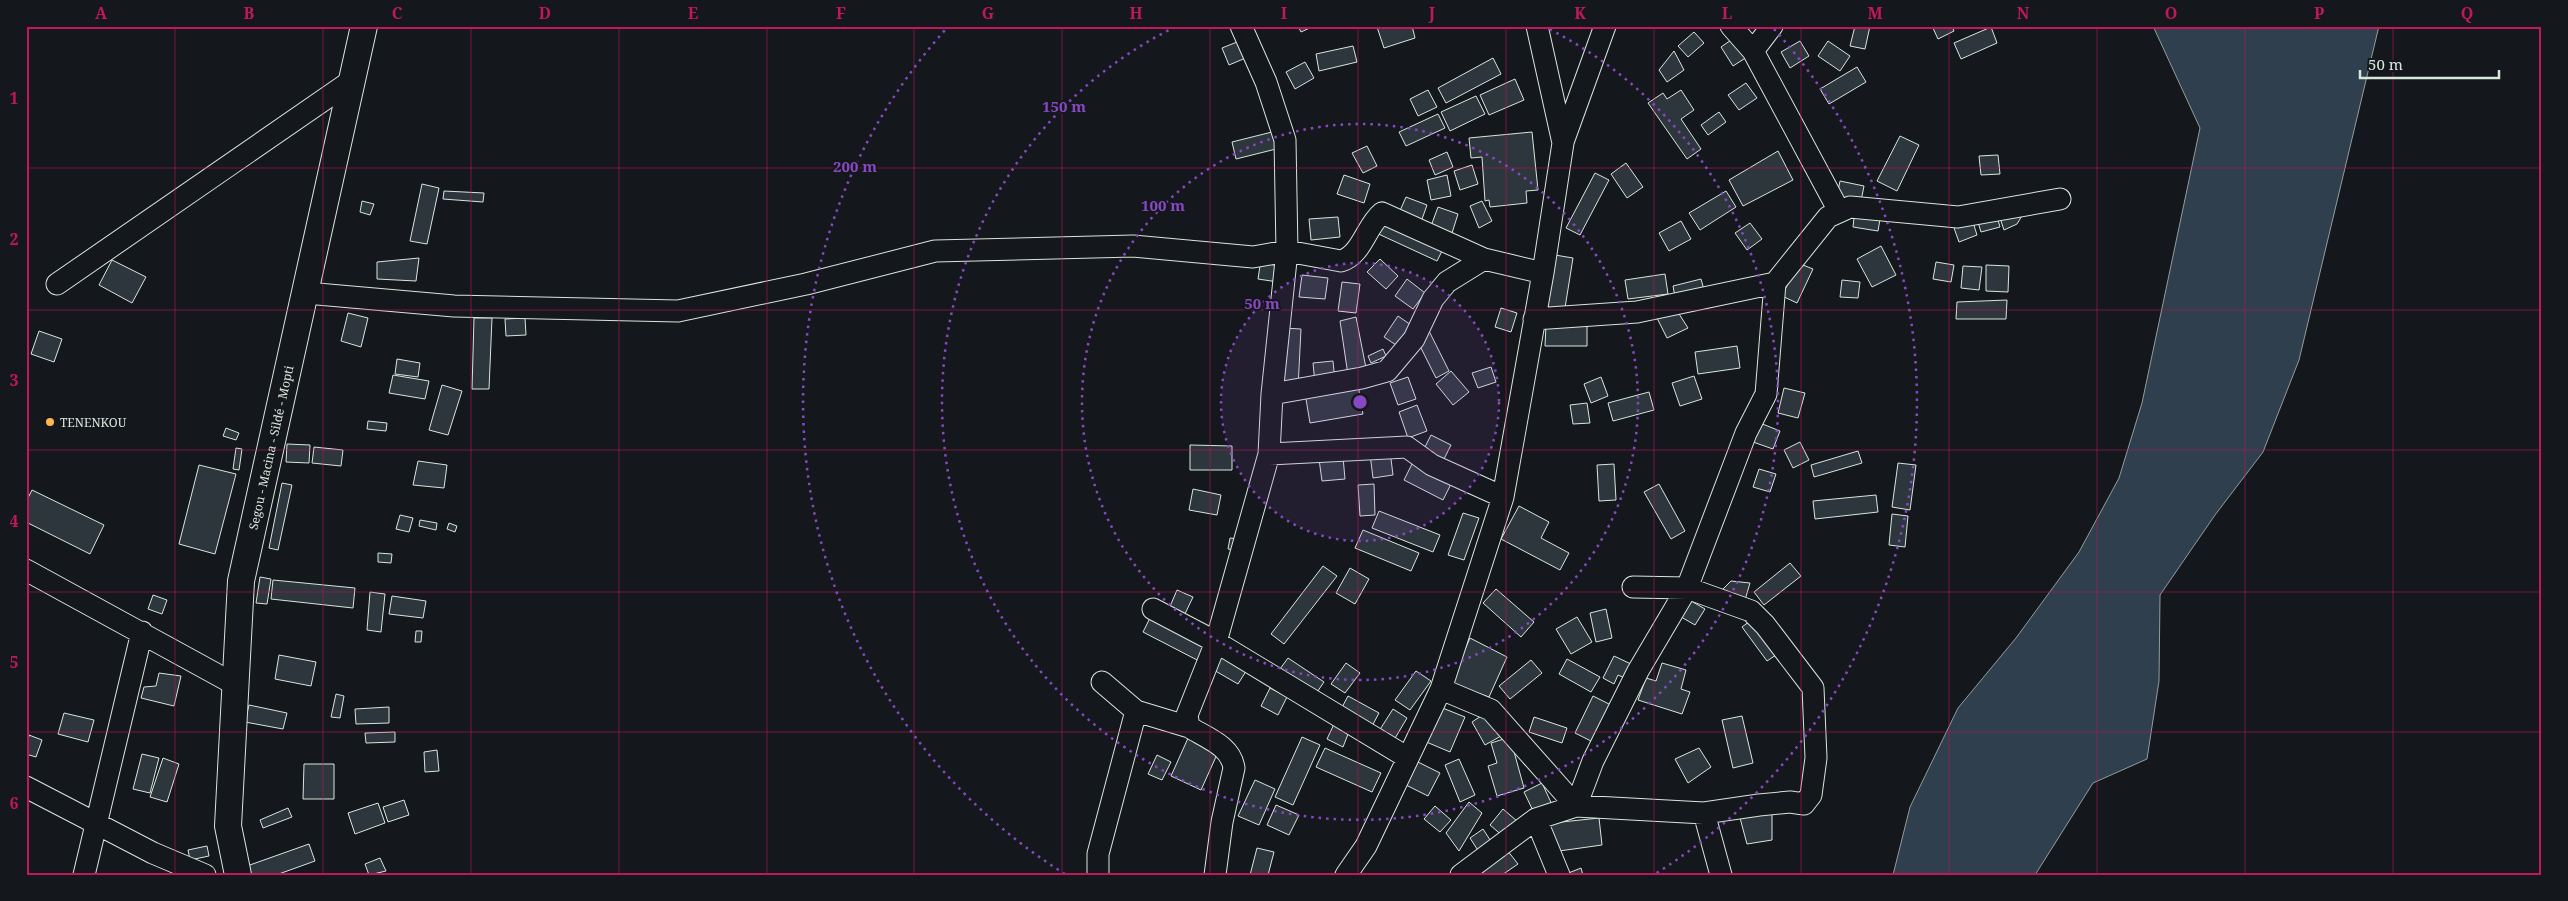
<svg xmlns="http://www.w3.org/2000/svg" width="2568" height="901" viewBox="0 0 2568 901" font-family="'Noto Serif',serif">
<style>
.water{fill:#2f3f4d;stroke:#939e99}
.building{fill:#2c363c;stroke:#d8e6dc}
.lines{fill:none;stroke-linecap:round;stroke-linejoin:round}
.minor-casing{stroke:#d8e6dc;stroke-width:23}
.major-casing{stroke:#d8e6dc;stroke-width:28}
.minor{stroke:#14181c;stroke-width:21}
.major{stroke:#14181c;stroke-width:26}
.grid{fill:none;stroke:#c2185b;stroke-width:1;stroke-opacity:0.55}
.ring{fill:none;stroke:#8948c3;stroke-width:2.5;stroke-dasharray:2.5 5}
.poi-dot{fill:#ffb74d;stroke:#14181c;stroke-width:2}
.labels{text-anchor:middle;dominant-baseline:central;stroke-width:4;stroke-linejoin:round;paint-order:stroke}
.poi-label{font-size:12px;fill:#d8e6dc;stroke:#14181c;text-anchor:start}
.street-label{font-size:12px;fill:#d8e6dc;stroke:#14181c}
.centre{fill:#8948c3;stroke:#14181c;stroke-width:2.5}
.ring-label{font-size:15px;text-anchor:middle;font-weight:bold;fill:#8948c3;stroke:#14181c;stroke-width:4;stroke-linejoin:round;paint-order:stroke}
.neatline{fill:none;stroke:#c2185b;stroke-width:2}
.grid-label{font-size:16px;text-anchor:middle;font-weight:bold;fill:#c2185b}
</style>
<rect width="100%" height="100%" fill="#14181c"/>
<path class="water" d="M2153 26H2379L2299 360 2263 452 2215 515 2160 595 2159 681 2147 759 2093 783 2035 875H1893L1910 807 1958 708 2016 638 2079 552 2119 478 2142 403 2200 128Z"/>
<path class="building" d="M1298 26H1314L1301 32Z
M1380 26H1412L1415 38 1384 48 1377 27Z
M1855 26H1870L1865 49 1850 46Z
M1932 26H1952L1954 31 1938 39Z
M1991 27 1997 43 1961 59 1954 43Z
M1694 32 1704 43 1688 57 1678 46Z
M1734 38 1747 57 1733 66 1721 47Z
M1242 40 1248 57 1229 65 1222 48Z
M1800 41 1809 56 1790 68 1781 52Z
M1828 41 1850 56 1840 71 1818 56Z
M1353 46 1357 62 1319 71 1316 54Z
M1674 51 1684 70 1667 82 1659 70Z
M1493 58 1501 74 1446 103 1438 88Z
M1305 62 1314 78 1295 89 1286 72Z
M1857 67 1866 82 1829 104 1820 89Z
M1515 79 1524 100 1489 115 1480 95Z
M1746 83 1757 98 1739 110 1728 95Z
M1428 90 1437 107 1418 116 1410 99Z
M1681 90 1694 110 1681 119 1701 149 1687 159 1648 103 1663 93 1667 99Z
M1476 96 1485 114 1450 131 1441 112Z
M1719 112 1726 122 1708 135 1701 125Z
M1438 114 1445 128 1406 146 1399 132Z
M1272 132 1276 149 1236 159 1232 142Z
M1532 132 1538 190 1526 191 1527 203 1490 207 1489 200 1485 201 1482 157 1471 158 1469 138Z
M1900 136 1919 145 1897 191 1877 181Z
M1367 146 1377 166 1363 173 1352 153Z
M1778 151 1793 180 1743 206 1729 180Z
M1447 152 1453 167 1435 175 1429 160Z
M1998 155 2000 174 1981 175 1979 156Z
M1626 163 1643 187 1627 198 1611 174Z
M1472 165 1478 184 1460 190 1454 171Z
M1595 173 1609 180 1580 235 1566 228Z
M1344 175 1370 184 1364 203 1337 194Z
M1447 175 1451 196 1431 200 1427 180Z
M1840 181 1864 186 1861 201 1837 196Z
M422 184 439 188 427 244 410 241Z
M444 191 484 193 483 202 443 199Z
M1726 191 1736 207 1700 230 1689 213Z
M1406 197 1427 205 1421 222 1399 213Z
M362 201 374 204 370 215 360 212Z
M1482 201 1492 221 1479 228 1470 206Z
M1438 207 1458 214 1452 233 1431 226Z
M1855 209 1881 213 1878 231 1853 227Z
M1998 212 2023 214 2017 224 2004 230Z
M1996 213 2000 227 1981 232 1977 219Z
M1380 216 1444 247 1437 261 1372 231Z
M1338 217 1340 237 1311 240 1309 219Z
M1972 219 1977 235 1959 242 1953 225Z
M1681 221 1691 239 1669 251 1659 233Z
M1750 223 1762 239 1747 250 1735 233Z
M1881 246 1896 275 1872 287 1857 259Z
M1555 255 1573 258 1564 314 1546 311Z
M419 258 416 281 377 279V262Z
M1261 259 1281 262 1278 282 1258 279Z
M1380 259 1398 276 1386 289 1367 272Z
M112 260 146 277 132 303 99 285Z
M1936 262 1954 265 1951 282 1933 279Z
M1798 263 1813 269 1797 303 1782 296Z
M1986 265 2009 266 2008 292 1986 291Z
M1963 266 1982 267 1979 290 1961 288Z
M1665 274 1668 294 1628 299 1625 280Z
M1302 275 1328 278 1325 299 1299 297Z
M1407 279 1425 293 1413 309 1395 296Z
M1701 279 1704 290 1675 297 1673 286Z
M1842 280 1860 282 1858 298 1840 297Z
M1342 282 1360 284 1356 313 1338 311Z
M2007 300 2006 319H1956L1957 302Z
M1674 306 1688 328 1667 338 1654 312Z
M1501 308 1517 313 1511 332 1495 327Z
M348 313 368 318 361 347 341 341Z
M1398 316 1411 325 1396 345 1384 337Z
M1356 317 1366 368 1348 375 1340 321Z
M474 318H492L489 389H472Z
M525 318 526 335 506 336 505 319Z
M1546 325H1587V346H1545Z
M1283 328 1301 329 1298 388 1281 387Z
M39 331 62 339 54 362 31 354Z
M1429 331 1449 371 1436 378 1416 338Z
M1737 346 1740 368 1698 374 1695 352Z
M1383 349 1386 356 1371 363 1368 356Z
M397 359 420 363 418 377 395 374Z
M1333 361 1335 381 1315 383 1313 363Z
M1491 367 1496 382 1478 388 1472 373Z
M1451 371 1469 392 1453 405 1436 384Z
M393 375 429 381 425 399 389 393Z
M1694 376 1702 399 1680 406 1672 383Z
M1408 377 1416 399 1398 405 1390 383Z
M1601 377 1608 396 1591 403 1584 384Z
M442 385 462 391 448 435 429 430Z
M1358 385 1363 414 1310 423 1305 393Z
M1784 388 1805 393 1798 418 1778 413Z
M1649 392 1654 410 1613 421 1608 403Z
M1587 403 1590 423 1573 424 1570 405Z
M1417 405 1427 431 1408 438 1399 412Z
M368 421 387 423 386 431 367 429Z
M1760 423 1780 431 1773 449 1753 442Z
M226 428 239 433 236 440 223 436Z
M1431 435 1451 445 1442 463 1422 453Z
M1800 442 1809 460 1793 468 1784 450Z
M287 444 310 445 309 463 286 462Z
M1190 445 1232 446V470H1190Z
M314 447 343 450 341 466 312 463Z
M236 448 242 449 239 470 233 469Z
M1390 451 1393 475 1373 478 1370 454Z
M1858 451 1862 463 1814 477 1811 465Z
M1343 457 1345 479 1322 481 1319 459Z
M418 461 447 465 444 488 413 485Z
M1413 462 1452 482 1443 500 1404 480Z
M1898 463 1916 465 1910 510 1892 507Z
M1614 464 1616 500 1599 501 1597 465Z
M199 465 236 474 215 554 179 544Z
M1759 469 1776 474 1770 492 1753 487Z
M282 483 292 485 278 550 269 548Z
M1374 484 1375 515 1360 516 1358 485Z
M1659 484 1685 531 1671 539 1644 492Z
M1193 489 1221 495 1217 515 1189 510Z
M32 490 104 525 90 554 26 522V502Z
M1876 495 1878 512 1815 519 1813 501Z
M1519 506 1549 522 1541 538 1569 553 1560 570 1501 539Z
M1379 511 1440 535 1433 552 1372 528Z
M1463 513 1479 518 1464 560 1448 555Z
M1892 514 1908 516 1905 547 1889 545Z
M400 515 413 518 409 532 396 529Z
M420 520 437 523 436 530 419 526Z
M449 523 457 526 455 532 447 529Z
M1363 530 1419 553 1411 571 1355 548Z
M1230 538 1238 539 1236 550 1228 549Z
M378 553 392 554 391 563 378 562Z
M1790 563 1801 576 1764 605 1754 592Z
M1323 566 1337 576 1284 644 1271 634Z
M1350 568 1369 579 1355 604 1336 593Z
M260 577 271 579 267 604 256 603Z
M273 580 355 588 353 608 271 599Z
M1731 581 1750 583 1745 600 1720 592Z
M1496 589 1534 622 1521 637 1483 603Z
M1177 590 1193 597 1183 618 1168 611Z
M370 592 385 594 381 632 367 630Z
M153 595 167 600 162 614 148 609Z
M392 596 426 601 423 618 389 614Z
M1686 598 1705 609 1695 625 1676 614Z
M1606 609 1612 638 1596 642 1590 613Z
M1152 614 1208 643 1199 661 1143 632Z
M1577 617 1592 642 1571 654 1556 629Z
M1754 618 1779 653 1767 661 1742 627Z
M416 631H422L421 642H415Z
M1470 638 1507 657 1489 697 1450 683Z
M1222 653 1248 668 1238 684 1212 669Z
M279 655 316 662 311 686 275 679Z
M1614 656 1633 665 1627 679 1618 675 1614 684 1603 678Z
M1288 658 1324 682 1313 698 1277 673Z
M1567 659 1600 677 1591 692 1559 674Z
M1531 660 1542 673 1510 699 1499 686Z
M1346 663 1360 673 1345 693 1331 684Z
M1662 663 1686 670 1681 689 1690 692 1682 714 1638 700 1646 678 1656 681Z
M1416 671 1431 681 1410 710 1395 700Z
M159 673 181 676 174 706 141 698 144 687 156 686Z
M1270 688 1287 697 1278 715 1261 706Z
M336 694 344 696 340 718 331 717Z
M1348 696 1379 713 1371 728 1340 711Z
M1593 696 1611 705 1593 742 1575 733Z
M249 705 287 713 283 729 245 722Z
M389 707V723L356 724 355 709Z
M1440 707 1465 717 1450 752 1424 741Z
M1393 709 1407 718 1394 740 1379 731Z
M1487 712 1501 736 1485 745 1472 722Z
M64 713 94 720 88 742 58 734Z
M1742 716 1753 763 1733 768 1722 720Z
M1534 717 1567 728 1562 743 1529 732Z
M1335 722 1350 729 1343 747 1327 739Z
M395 732V742L366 743 365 733Z
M29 735 42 740 36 757 26 754Z
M1189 736 1219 750 1201 790 1171 776Z
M1302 737 1320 745 1293 805 1275 797Z
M1510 737 1524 788 1497 796 1488 766 1497 763 1491 743Z
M1325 748 1381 773 1372 792 1316 767Z
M1699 748 1711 767 1688 783 1675 759Z
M437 750 439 771 425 772 424 752Z
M142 754 159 758 150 793 133 789Z
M1157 755 1171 762 1162 780 1148 774Z
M163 758 179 764 167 802 150 797Z
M1459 759 1475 795 1460 802 1445 765Z
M1418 762 1440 773 1428 796 1406 785Z
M304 764H334V799H303Z
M1255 780 1275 789 1259 825 1238 816Z
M1542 783 1554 809 1536 817 1524 792Z
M404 800 409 815 388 822 383 807Z
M1469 802 1482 813 1459 851 1446 833Z
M378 803 385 823 355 834 348 813Z
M1276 805 1299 815 1289 835 1267 825Z
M1435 806 1451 820 1440 832 1424 819Z
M288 808 292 817 263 828 260 820Z
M1503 809 1517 821 1504 837 1490 825Z
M1772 810V840L1747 844 1740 818Z
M1599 818 1602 845 1552 852 1543 824Z
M1483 829 1492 843 1479 852 1470 838Z
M309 844 315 861 276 875H251L247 866Z
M207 846 209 856 190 860 188 850Z
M1257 848 1274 852 1268 875H1250Z
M1507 850 1518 864 1502 875H1477Z
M380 858 386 871 369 875 365 864Z
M1581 868 1583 875H1566V874Z"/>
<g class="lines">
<defs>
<path id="minor" d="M1731 26 1753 51 1839 211
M1753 51 1772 26
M1563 142 1605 26
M57 284 354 79
M306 293 454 306 678 311 806 284 935 251 1133 246 1253 257 1287 251 1341 261C1362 255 1366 226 1382 213L1484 259 1543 273
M1534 319 1637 312 1775 283
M1272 394 1362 378 1387 371 1414 339 1433 299 1447 282 1484 259
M1269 454 1407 447 1432 465 1503 497
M26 570 236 685
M1153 609 1216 642 1408 758
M1102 682 1136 711 1189 727 1187 715 1216 642 1269 454 1272 394 1287 251 1285 140 1266 82 1241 26
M1441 689 1491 710 1576 806 1593 761 1638 671 1687 588 1746 433 1766 394 1775 283 1828 217 1850 207 1958 217 2060 199
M1189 727C1207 738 1231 746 1234 768L1222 822 1215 875
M26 787 153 853 205 875
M1704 813 1721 875
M1536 819 1559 875
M84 875 142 632
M1098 875V854L1136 711
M1346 875 1366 846 1441 689 1503 497 1543 273 1563 143 1537 26
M1461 875 1536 819 1576 806 1704 813 1759 805 1790 802 1804 804 1811 795 1816 758 1813 688 1765 625 1751 611 1687 588 1633 587"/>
<g id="major">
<path id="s1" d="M238 875 228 826 241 581 364 26"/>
</g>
</defs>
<use href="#minor" class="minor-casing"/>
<use href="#major" class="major-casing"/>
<use href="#minor" class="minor"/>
<use href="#major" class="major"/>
</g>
<path class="grid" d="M175 26V875M323 26V875M471 26V875M619 26V875M767 26V875M914 26V875M1062 26V875M1210 26V875M1358 26V875M1506 26V875M1654 26V875M1801 26V875M1949 26V875M2097 26V875M2245 26V875M2393 26V875M26 168H2542M26 310H2542M26 450H2542M26 592H2542M26 732H2542"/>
<circle cx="1360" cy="402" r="139" fill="#8948c3" fill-opacity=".12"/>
<g class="ring">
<circle cx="1360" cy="402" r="139"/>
<circle cx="1360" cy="402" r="278"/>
<path d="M1543 26A418 418 0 1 1 1177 26"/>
<path d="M1065 874A557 557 0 0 1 946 29M1774 29A557 557 0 0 1 1655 874"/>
</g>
<circle class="poi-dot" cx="50" cy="422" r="5"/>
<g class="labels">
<g class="poi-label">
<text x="60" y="422">TENENKOU</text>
</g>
<g class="street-label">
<text stroke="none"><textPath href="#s1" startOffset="432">Segou - Macina - Sildé - Mopti</textPath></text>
</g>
</g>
<circle cx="1360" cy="402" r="8" class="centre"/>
<g class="ring-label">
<text x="1064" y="112">150 m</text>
<text x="855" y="172">200 m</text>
<text x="1163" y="211">100 m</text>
<text x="1262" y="309">50 m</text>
</g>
<rect width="2568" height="901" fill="none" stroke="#14181c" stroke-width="55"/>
<path d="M2360 70v8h139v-8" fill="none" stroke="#d8e6dc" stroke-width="2.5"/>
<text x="2368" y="70" font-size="15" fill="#d8e6dc" stroke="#14181c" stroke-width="4" paint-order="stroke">50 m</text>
<rect x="28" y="28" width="2512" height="846" class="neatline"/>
<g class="grid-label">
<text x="101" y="19">A</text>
<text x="249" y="19">B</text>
<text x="397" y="19">C</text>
<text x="545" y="19">D</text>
<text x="693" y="19">E</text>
<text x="841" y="19">F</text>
<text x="988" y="19">G</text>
<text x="1136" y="19">H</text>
<text x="1284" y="19">I</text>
<text x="1432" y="19">J</text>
<text x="1580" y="19">K</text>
<text x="1727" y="19">L</text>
<text x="1875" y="19">M</text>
<text x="2023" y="19">N</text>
<text x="2171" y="19">O</text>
<text x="2319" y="19">P</text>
<text x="2467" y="19">Q</text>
<text x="14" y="104">1</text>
<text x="14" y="245">2</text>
<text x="14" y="386">3</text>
<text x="14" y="527">4</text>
<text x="14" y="668">5</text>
<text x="14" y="809">6</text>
</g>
</svg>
